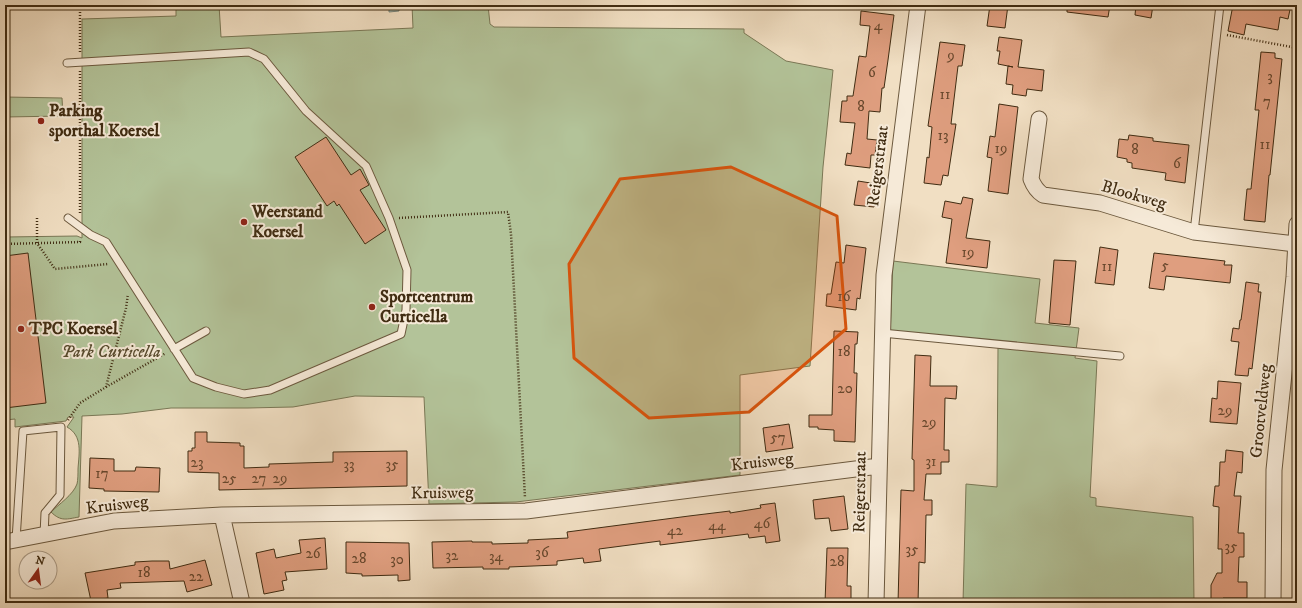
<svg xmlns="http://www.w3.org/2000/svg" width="1302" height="608" viewBox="0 0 1302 608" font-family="'IM FELL DW Pica',serif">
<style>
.green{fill:#b3c399;stroke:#7a7856}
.water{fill:#9cbbbb;stroke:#778277}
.building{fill:#df9e7f;stroke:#402c12}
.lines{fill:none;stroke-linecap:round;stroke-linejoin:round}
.lane-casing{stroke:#6c593e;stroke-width:9}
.street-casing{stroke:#6c593e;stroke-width:17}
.path{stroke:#402c12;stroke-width:2.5;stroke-dasharray:1 2;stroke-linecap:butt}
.lane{stroke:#f6ead8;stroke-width:7}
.street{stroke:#f6ead8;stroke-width:15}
.marked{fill:#d7540d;fill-opacity:0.2;stroke:#d7540d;stroke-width:3;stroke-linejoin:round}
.poi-dot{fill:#8f2418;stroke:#f6ead8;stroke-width:1.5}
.labels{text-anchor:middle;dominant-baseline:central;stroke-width:4;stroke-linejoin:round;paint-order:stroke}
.number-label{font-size:15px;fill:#68482d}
.poi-label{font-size:17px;font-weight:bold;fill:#402c12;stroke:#f6ead8;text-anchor:start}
.street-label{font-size:17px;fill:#402c12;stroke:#f6ead8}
.park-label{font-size:17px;font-style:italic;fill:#574a2d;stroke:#f6ead8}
</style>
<rect width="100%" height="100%" fill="#f1dfc3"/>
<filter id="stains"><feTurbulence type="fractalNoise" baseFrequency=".005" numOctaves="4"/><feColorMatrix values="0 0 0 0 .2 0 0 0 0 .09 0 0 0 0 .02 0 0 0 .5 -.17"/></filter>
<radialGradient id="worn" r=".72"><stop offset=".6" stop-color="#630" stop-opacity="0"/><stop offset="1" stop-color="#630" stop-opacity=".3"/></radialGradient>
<path class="green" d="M176 5H219L221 37 413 28 412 5H488L490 24 494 27 744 29V33L786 61 833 70 823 167 810 366 740 375V475L516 502 429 504 424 397 355 396 293 407 248 408H171L122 414 82 416 79 517C67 519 61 522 51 512 59 504 73 495 77 484 78 480 78 474 78 469 79 453 83 436 67 427L74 417H68L66 421 15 427V419L5 420V237L77 236 82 238V19L176 16Z
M5 97 62 98 63 116 5 117Z
M893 261 1040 279 1035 323 1079 328 1075 358 1097 361 1090 497 1096 498V506L1193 517 1194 603H963L966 484 997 487 998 347 890 337Z"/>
<path class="water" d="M389 5H399V11L389 12Z"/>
<path class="building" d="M990 5H1008L1005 28 987 26Z
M1067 5H1110L1108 17 1067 12Z
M1136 5H1153L1151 18 1135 15Z
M1233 5H1291L1288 19 1280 17 1278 30 1246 24 1244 35 1228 31Z
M861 11 894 15 888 60 884 88H882L880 112 869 111 867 139 877 140 875 155H871L870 168 845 165 847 153 851 154 855 123 840 122 842 101H847V96H853L859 56 866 57 870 26 860 25Z
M999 37 1022 40 1018 67 1044 70 1042 91 1027 89 1026 96 1012 94 1013 85 1006 84 1008 66 1013 67 998 64 1000 51H997Z
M940 42 965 45 962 66H958L951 124H956L948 176 943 175 941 185 924 183 927 157 929 158 932 127 928 126Z
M1261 52 1275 53V58L1282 59 1270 175H1269L1265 222 1244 220 1247 189H1251L1259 110H1255Z
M999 104 1018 107 1008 194 988 191 992 158 987 157 990 136 995 137Z
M1129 135 1153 138V141L1189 145 1185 183 1165 180 1166 173 1132 168V163L1127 162V159L1117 157 1119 139 1128 140Z
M326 137 351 175 360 169 369 185 360 190 386 230 365 244 339 204 337 206 334 201 327 206 295 157Z
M858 181 877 184 874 207 854 205Z
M963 197 973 199 966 238 990 241 987 268 946 263 952 219 942 217 945 201 961 204Z
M846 245 866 248 860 299 857 298 856 310 826 306 827 294H831L836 262 844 263Z
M1100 247 1118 250 1114 285 1095 283Z
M28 253 46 403 5 408V256Z
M1154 253 1225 261 1224 265H1232L1230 283 1166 276 1164 290 1149 288Z
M1054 260 1076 261 1070 325 1049 323Z
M1246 282 1259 284 1258 292H1261L1252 369 1249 368 1248 376 1235 375 1239 342 1231 341 1233 328 1239 329 1240 320H1241Z
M834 331 858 332 857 344H855L854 373H857L855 442 834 441V430L818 429V427H809V415H832Z
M915 355 931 356 930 386H957L956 399 945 398 944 450H949V462H941V474H926L924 500H932V515H926L925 563 919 562 918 603H898L901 490 914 491V460L912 459Z
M1218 381 1241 383 1237 424 1210 422 1212 398 1217 399Z
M789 424 793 448 766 452 763 428Z
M195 432H207V442L240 443V446H244V468L269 467V464L333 462V452L407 451V486L219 490V473L188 472V451H192V448H195Z
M1226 450 1243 452 1242 473 1237 472 1234 496H1241L1238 533H1244V557H1239L1238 582H1247V598H1223V600H1211V585L1217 573H1222V549H1218L1219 507 1213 506 1215 486H1219L1220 462H1225Z
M90 458 114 459V471H135L136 467 160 468 159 492 104 491V489L89 488Z
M844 496 848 529 831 531 829 518 815 519 813 500Z
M775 503 780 541 766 543 765 536 749 538 748 534 660 545V541L599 549 601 561 584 563 583 558 557 561V565L509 567V569H483V567L433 568 432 542 472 541V542H492V544L528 543V540L568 538 567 532 689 516 730 511V513L761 508 760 505Z
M325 538 327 569 285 572 287 580 282 581 284 590 264 594 256 553 274 549 276 558 301 553 299 540Z
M346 542 409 543 410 580 398 581V575L362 576V574L346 573Z
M827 548H848L847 586H851V603H825Z
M205 560 212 585 187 592 184 581 120 583 121 588 107 590 108 598 91 601 85 573 135 565V562L152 561H169L170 569Z"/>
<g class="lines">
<defs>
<path id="lane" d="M67 63 249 52 264 59 306 111 366 166 389 218 407 270 406 310 401 334 270 390 244 394 216 387 193 378 106 242 91 235 68 218
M1194 232 1220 5
M882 333 1120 356
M174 349 206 331
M16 540 23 431 61 427 60 495 45 513 44 535"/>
<path id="street" d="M1039 119 1031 179C1034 187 1037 191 1043 195L1100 203 1194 232 1295 244
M222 515 242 603
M5 542 114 521 222 515 526 511 879 466
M876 603 884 275 918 5
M1273 603 1274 470 1294 277 1297 224"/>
</defs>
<use href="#lane" class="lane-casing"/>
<use href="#street" class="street-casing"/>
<path class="path" d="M1227 35 1297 48
M80 52V5
M80 71V214
M37 218V243L55 269 108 264
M399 218 508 212 511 234 525 498
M5 244 80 242V239
M106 387 166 353
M68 420 80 403 106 387 126 308 128 294"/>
<use href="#lane" class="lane"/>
<use href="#street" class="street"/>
</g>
<path class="marked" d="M731 167 837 216 846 329 749 412 649 418 574 358 569 264 620 179Z"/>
<g class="poi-dot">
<circle cx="41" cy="121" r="4"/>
<circle cx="244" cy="222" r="4"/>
<circle cx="372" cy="307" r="4"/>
<circle cx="21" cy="329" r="4"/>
</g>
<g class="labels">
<g class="number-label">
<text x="878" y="25">4</text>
<text x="951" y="55">9</text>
<text x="872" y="72">6</text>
<text x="1270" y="76">3</text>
<text x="945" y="94">11</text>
<text x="1267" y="101">7</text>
<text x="861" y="106">8</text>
<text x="943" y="135">13</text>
<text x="1265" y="144">11</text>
<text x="1001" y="148">19</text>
<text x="1135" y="149">8</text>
<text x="1177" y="163">6</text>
<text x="968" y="252">19</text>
<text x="1165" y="265">5</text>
<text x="1107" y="266">11</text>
<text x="844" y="296">16</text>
<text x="844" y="351">18</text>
<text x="845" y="388">20</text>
<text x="1225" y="410">29</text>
<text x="929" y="422">29</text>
<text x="778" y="437">57</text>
<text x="931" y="461">31</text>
<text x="197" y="462">23</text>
<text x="349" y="464">33</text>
<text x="392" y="464">35</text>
<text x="102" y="473">17</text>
<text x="229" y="478">25</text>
<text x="259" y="478">27</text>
<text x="280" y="478">29</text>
<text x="762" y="523">46</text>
<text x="717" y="525">44</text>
<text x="675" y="530">42</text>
<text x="1231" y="546">35</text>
<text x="912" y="549">35</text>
<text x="542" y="552">36</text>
<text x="313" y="553">26</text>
<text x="452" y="555">32</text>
<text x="496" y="556">34</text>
<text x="359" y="558">28</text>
<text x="397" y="559">30</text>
<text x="837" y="561">28</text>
<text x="144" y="572">18</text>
<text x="196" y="576">22</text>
</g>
<g class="poi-label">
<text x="49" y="111">Parking<tspan x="49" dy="20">sporthal Koersel</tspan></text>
<text x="252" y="212">Weerstand<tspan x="252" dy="20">Koersel</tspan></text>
<text x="380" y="297">Sportcentrum<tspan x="380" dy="20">Curticella</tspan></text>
<text x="29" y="329">TPC Koersel</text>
</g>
<g class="street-label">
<text transform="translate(878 166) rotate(-83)">Reigerstraat</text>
<text transform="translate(1134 195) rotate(16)">Blookweg</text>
<text transform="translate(1261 411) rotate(-84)">Grootveldweg</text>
<text transform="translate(762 462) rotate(-7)">Kruisweg</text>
<text transform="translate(860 492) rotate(-89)">Reigerstraat</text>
<text transform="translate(442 493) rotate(-1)">Kruisweg</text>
<text transform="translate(117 505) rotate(-7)">Kruisweg</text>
</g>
<g class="park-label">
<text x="111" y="352">Park Curticella</text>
</g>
</g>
<rect width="1302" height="608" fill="none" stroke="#f1dfc3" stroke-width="20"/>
<rect x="6" y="6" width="1290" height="596" fill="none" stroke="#402c12" stroke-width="2"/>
<rect x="10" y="10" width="1282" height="588" fill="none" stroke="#402c12"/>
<g transform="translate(38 570) rotate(14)"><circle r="19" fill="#f6ead8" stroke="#ad9e89"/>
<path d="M0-3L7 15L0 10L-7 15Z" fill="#8f2418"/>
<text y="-6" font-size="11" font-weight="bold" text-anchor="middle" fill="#402c12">N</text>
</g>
<rect width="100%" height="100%" filter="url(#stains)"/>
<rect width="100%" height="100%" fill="url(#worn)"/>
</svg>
